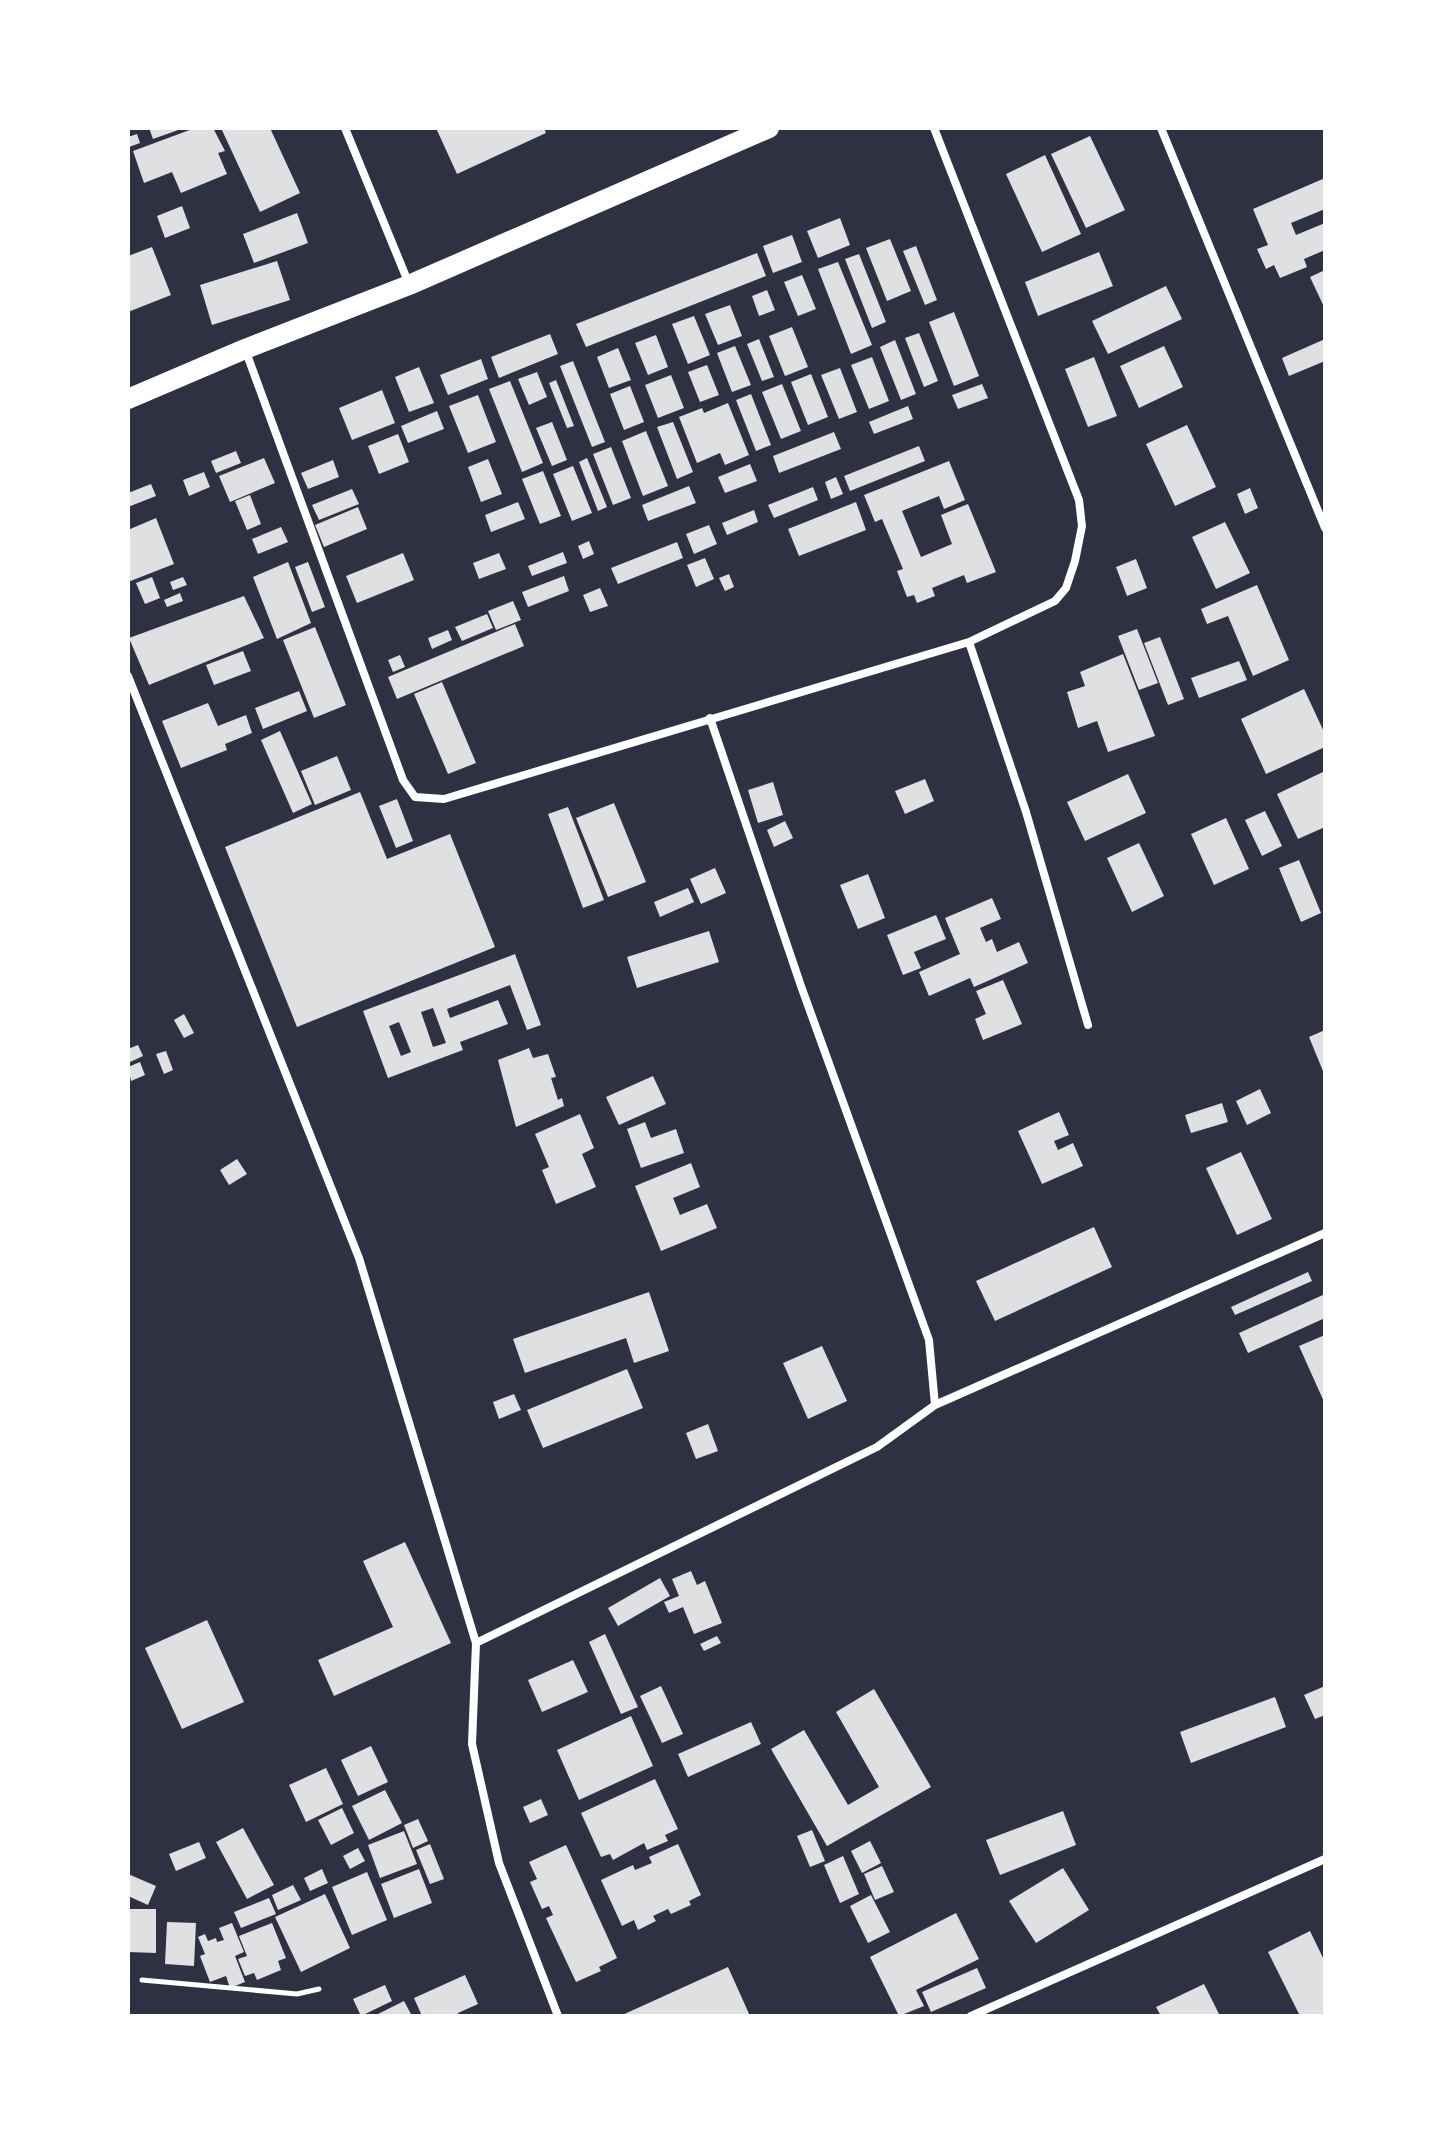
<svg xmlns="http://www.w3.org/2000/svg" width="1453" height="2144" viewBox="0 0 1453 2144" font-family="Roboto,sans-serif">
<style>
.building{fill:#e0e0e3;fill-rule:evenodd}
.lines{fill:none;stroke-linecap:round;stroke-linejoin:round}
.path{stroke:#fff;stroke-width:5}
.minor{stroke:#fff;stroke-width:8}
.primary{stroke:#fff;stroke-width:20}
</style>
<rect width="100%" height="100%" fill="#2d3142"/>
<path class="building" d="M149 128H184L153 139Z
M195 128H213L225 151 218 153 227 174 181 193 172 172 144 183 133 151Z
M221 128H270L300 193 260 212Z
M436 128H544L546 133 457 174Z
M137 134 140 143 129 147 128 137Z
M1090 136 1125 210 1086 228 1051 154Z
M1045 155 1081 234 1042 252 1006 174Z
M1325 178V209L1291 223 1296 235 1325 223V250L1304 259 1307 267 1280 278 1274 265 1266 269 1257 249 1268 245 1253 209Z
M182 206 190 228 165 238 157 216Z
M297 213 308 243 254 263 243 234Z
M840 218 850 245 818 258 807 231Z
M792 235 802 262 773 273 763 246Z
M890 239 911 291 887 301 866 248Z
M916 246 937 300 925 305 903 251Z
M152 247 171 295 128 312V256Z
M1099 252 1113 286 1038 316 1025 282Z
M757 253 766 276 586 347 576 324Z
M859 254 886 322 872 328 845 259Z
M277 261 290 300 212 325 200 285Z
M838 262 872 345 851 354 818 269Z
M1325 270V309L1310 277Z
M802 275 816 309 798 316 784 282Z
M1166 286 1182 319 1108 354 1092 321Z
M767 290 775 310 759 316 752 296Z
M730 305 742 336 718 345 705 314Z
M954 312 979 376 954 386 929 322Z
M694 316 710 355 688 364 672 324Z
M792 327 808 367 785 376 769 336Z
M919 333 938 381 924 387 905 338Z
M550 334 558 354 499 378 491 357Z
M656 335 668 367 648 375 635 343Z
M759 339 774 377 762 381 747 344Z
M1325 339V361L1289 376 1282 358Z
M895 340 916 394 901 400 880 347Z
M735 346 751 385 732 392 717 353Z
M1164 346 1183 387 1139 408 1120 366Z
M618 348 631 380 609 388 597 357Z
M872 357 889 401 869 409 851 365Z
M1094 357 1117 416 1088 427 1065 369Z
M481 359 488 379 448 395 440 375Z
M573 361 605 442 592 447 560 366Z
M707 365 719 395 700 402 688 372Z
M419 367 434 403 409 412 395 377Z
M840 368 857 412 839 419 821 375Z
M537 372 547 397 529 405 518 379Z
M811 374 828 417 808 425 791 382Z
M671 375 684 408 658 418 645 385Z
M556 380 574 426 567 428 549 383Z
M510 381 543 463 522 472 489 389Z
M782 384 801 431 781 439 762 392Z
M982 384 988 398 958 409 952 395Z
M630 386 644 422 624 430 610 394Z
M382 390 395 423 352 440 339 408Z
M751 394 771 445 756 451 736 400Z
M478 395 496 442 468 453 449 406Z
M728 403 749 455 725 465 720 453 697 463 679 417 702 408 704 413Z
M908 406 913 419 874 434 869 422Z
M437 411 444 429 408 443 401 426Z
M552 422 567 460 552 466 536 428Z
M673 422 693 472 677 479 657 427Z
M1187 425 1216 487 1175 506 1146 444Z
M646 431 668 486 643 496 622 441Z
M834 432 841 449 779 473 773 456Z
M398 434 409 462 379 474 368 446Z
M919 446 925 461 850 491 844 476Z
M611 447 631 498 613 505 593 454Z
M236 451 241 463 216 473 211 461Z
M264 458 275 483 230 502 219 476Z
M587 458 607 507 598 511 579 462Z
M488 459 502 494 481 502 468 467Z
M333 460 339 477 308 489 301 473Z
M949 461 965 500 944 509 939 496 902 511 921 557 952 544 941 515 968 504 996 572 967 583 964 575 932 588 935 596 917 603 914 595 907 597 897 571 903 569 882 519 875 522 864 495Z
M750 464 757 481 725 493 718 477Z
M573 466 592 513 572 521 553 474Z
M543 471 561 516 540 524 522 479Z
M204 472 210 487 189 496 183 480Z
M836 477 843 494 831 499 825 482Z
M151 484 156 496 128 507V493Z
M689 486 696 503 648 521 642 505Z
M813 487 818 500 774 518 768 505Z
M1250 488 1258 508 1245 514 1237 494Z
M352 489 359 504 319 520 312 505Z
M250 495 261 524 247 530 235 501Z
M518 502 525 519 491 532 485 515Z
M856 502 866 530 799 556 788 529Z
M358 507 367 529 324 547 315 525Z
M754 510 758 522 727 535 722 523Z
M156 518 174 564 128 582V530Z
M1225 522 1250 573 1216 589 1192 537Z
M709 525 717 544 694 554 686 534Z
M281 527 288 542 258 554 252 539Z
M589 541 594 554 583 559 578 546Z
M677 542 683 558 618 584 611 568Z
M563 552 567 563 532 576 528 566Z
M403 553 414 580 357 603 346 576Z
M499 553 506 569 479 579 473 563Z
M705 558 714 579 696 587 687 565Z
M1136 559 1147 588 1127 596 1116 567Z
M288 562 311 623 277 639 253 577Z
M308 562 325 607 312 612 295 567Z
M729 574 734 587 725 591 719 578Z
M564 576 569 591 528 607 522 592Z
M152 577 160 598 145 604 136 583Z
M183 577 187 585 173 590 170 582Z
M1257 585 1289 660 1253 676 1228 616 1207 624 1201 609Z
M600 588 608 606 590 612 583 595Z
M180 593 183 601 167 607 164 600Z
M244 596 264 638 149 685 129 638Z
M513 601 521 620 496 630 488 611Z
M487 614 493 628 462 641 455 627Z
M515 624 524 646 397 699 388 677Z
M315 627 346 705 314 718 283 640Z
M1137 629 1158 683 1139 690 1118 636Z
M448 630 452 640 432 649 428 638Z
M1160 637 1184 699 1168 705 1144 643Z
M243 651 251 671 214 685 206 665Z
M1123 654 1155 736 1108 752 1097 721 1078 728 1067 692 1085 686 1080 672Z
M400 655 405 667 393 672 388 660Z
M1239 661 1247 680 1199 698 1191 678Z
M442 682 476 763 448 774 414 694Z
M1304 689 1325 734V747L1266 774 1241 719Z
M299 691 307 711 263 729 255 708Z
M208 703 218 726 246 715 252 733 225 744 227 750 181 768 162 721Z
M280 731 312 804 293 813 261 740Z
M337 756 351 790 315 805 301 771Z
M1325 771V827L1298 839 1277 794Z
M1128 774 1146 813 1085 841 1067 802Z
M925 779 934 801 905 814 895 791Z
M773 782 783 815 758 823 748 790Z
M360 792 387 859 450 834 495 947 297 1027 225 847Z
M397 799 413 841 396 848 379 806Z
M614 803 646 882 608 897 576 818Z
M568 807 604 900 583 908 548 814Z
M1265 811 1282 846 1262 856 1245 820Z
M1226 818 1249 869 1214 885 1191 834Z
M785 821 793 838 774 847 767 830Z
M1139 843 1164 896 1132 912 1107 858Z
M1299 860 1321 913 1301 922 1279 868Z
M715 868 726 893 701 904 690 879Z
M868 874 885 918 858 929 840 885Z
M688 888 694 902 660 917 654 902Z
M992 898 1001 919 980 928 986 942 992 939 997 952 1019 942 1028 963 974 987 970 978 929 996 919 972 960 954 945 918Z
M936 915 946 939 914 952 921 968 903 975 887 935Z
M709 931 719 962 637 988 627 957Z
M515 954 541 1025 527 1030 510 985 447 1009 450 1018 498 1000 508 1024 460 1042 463 1050 388 1078 363 1011ZM433 1008 446 1043 433 1047 421 1012ZM399 1022 411 1052 401 1056 389 1026Z
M1003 980 1022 1024 983 1040 975 1019 986 1014 976 991Z
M184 1014 194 1033 184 1038 174 1020Z
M1325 1030V1076L1309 1037Z
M138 1045 143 1056 128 1063V1049Z
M529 1048 533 1058 548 1054 556 1077 551 1078 558 1100 562 1098 564 1106 516 1127 498 1060Z
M166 1051 173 1070 164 1074 156 1054Z
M140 1062 145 1075 131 1081 128 1067Z
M653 1076 666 1104 619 1125 606 1097Z
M1260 1089 1271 1113 1247 1125 1236 1101Z
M1222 1103 1228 1122 1191 1133 1185 1115Z
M1059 1112 1069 1135 1054 1141 1058 1150 1073 1143 1083 1166 1042 1184 1018 1131Z
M580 1114 594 1148 582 1154 596 1187 556 1204 542 1170 549 1167 535 1134Z
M645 1122 651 1138 676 1129 684 1153 641 1168 627 1129Z
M1241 1152 1272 1219 1237 1235 1206 1168Z
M237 1159 247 1174 229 1185 220 1170Z
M691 1163 700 1187 673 1198 680 1215 707 1204 717 1228 661 1251 635 1186Z
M1094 1227 1112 1267 995 1321 976 1281Z
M1308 1272 1312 1281 1235 1315 1231 1307Z
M649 1292 669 1351 634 1363 626 1338 525 1373 513 1339Z
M1325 1294V1318L1248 1353 1239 1333Z
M1325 1335V1404L1299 1346Z
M822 1346 847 1401 808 1419 783 1363Z
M627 1369 643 1408 543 1448 527 1410Z
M514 1394 521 1410 499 1419 493 1402Z
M708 1424 718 1451 696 1459 686 1433Z
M405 1542 451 1643 334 1696 318 1660 393 1627 363 1561Z
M691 1571 697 1585 705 1581 722 1623 694 1634 683 1607 669 1613 664 1602 679 1596 672 1579Z
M660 1578 670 1596 618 1626 608 1608Z
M207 1620 244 1702 182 1729 145 1648Z
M605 1634 638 1707 621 1714 589 1642Z
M717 1636 721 1643 704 1651 700 1644Z
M573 1660 588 1692 542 1712 528 1680Z
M661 1686 683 1734 662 1743 640 1696Z
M1325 1686V1715L1315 1719 1304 1695Z
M874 1689 931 1787 827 1846 771 1749 804 1730 848 1805 879 1787 836 1712Z
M1275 1697 1286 1727 1191 1763 1180 1732Z
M631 1716 653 1766 579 1800 557 1750Z
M751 1722 761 1744 688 1777 678 1754Z
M371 1746 388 1782 358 1796 341 1760Z
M326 1768 343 1804 306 1822 289 1785Z
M655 1779 678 1829 665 1835 668 1841 647 1850 644 1843 613 1860 610 1854 601 1857 581 1813Z
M385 1790 402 1823 369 1840 352 1806Z
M541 1799 548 1815 530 1823 523 1807Z
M342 1808 354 1833 331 1845 318 1820Z
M1063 1811 1076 1845 1000 1875 986 1840Z
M418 1819 428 1841 413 1848 404 1825Z
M243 1828 274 1885 247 1899 216 1842Z
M812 1830 825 1861 810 1867 797 1836Z
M404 1831 417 1864 380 1878 368 1845Z
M870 1841 881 1863 862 1873 851 1851Z
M199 1842 206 1858 176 1871 169 1854Z
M430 1844 444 1879 430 1884 416 1850Z
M678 1844 701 1895 689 1901 691 1905 671 1914 668 1909 653 1916 656 1921 638 1930 634 1920 622 1926 601 1880 633 1865 635 1870 652 1863 649 1857Z
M566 1845 617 1958 599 1967 601 1971 576 1982 546 1918 553 1915 549 1906 542 1909 530 1882 537 1879 529 1862Z
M358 1848 365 1861 350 1869 343 1856Z
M843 1856 859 1894 840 1903 824 1865Z
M882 1866 894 1892 875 1900 864 1874Z
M1063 1868 1089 1910 1036 1943 1009 1901Z
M322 1869 328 1883 310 1891 304 1878Z
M419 1869 432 1903 394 1918 381 1884Z
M367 1872 387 1920 352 1935 332 1887Z
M128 1874 156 1886 148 1905 128 1896Z
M293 1885 301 1900 278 1910 272 1895Z
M325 1894 350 1948 301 1972 275 1917Z
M871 1895 890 1932 868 1943 850 1906Z
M269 1898 276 1914 241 1928 234 1912Z
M128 1909H156V1953L128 1952Z
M956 1913 979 1959 916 1990 924 2006 899 2016 870 1957Z
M167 1922 196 1923 194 1966 165 1964Z
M232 1923 244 1952 235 1956 245 1982 230 1988 226 1976 210 1982 200 1956 205 1954 198 1937 205 1934 208 1941 216 1938 217 1942 224 1940 219 1928Z
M272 1923 286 1958 278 1961 281 1970 257 1980 254 1973 245 1976 238 1959 247 1956 239 1936Z
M1310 1931 1325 1962V2016H1300L1268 1952Z
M728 1967 750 2016H620Z
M977 1968 986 1988 931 2012 922 1992Z
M465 1975 478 2004 458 2013 459 2016H422L414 1998Z
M1204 1984 1220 2016H1161L1156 2007Z
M385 1985 392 2001 361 2016 353 1999Z
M404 2001 412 2016H374Z"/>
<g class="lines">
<path class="path" d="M142 1980 297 1994 319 1989"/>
<path class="minor" d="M345 128 409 284
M1161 128 1325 528
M245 349 403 780 415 797 444 799 969 642 1055 601 1066 588 1075 561 1082 526 1079 500 934 128
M969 642 1026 812 1088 1025
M128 676 359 1258 476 1643 472 1744 499 1863 558 2016
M935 1405 1325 1233
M476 1643 877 1447 935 1405 929 1340 801 986 710 718
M971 2016 1325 1859"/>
<path class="primary" d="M128 399 245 349 409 285 769 128"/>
</g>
<rect width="1453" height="2144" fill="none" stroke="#ffffff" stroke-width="260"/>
</svg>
